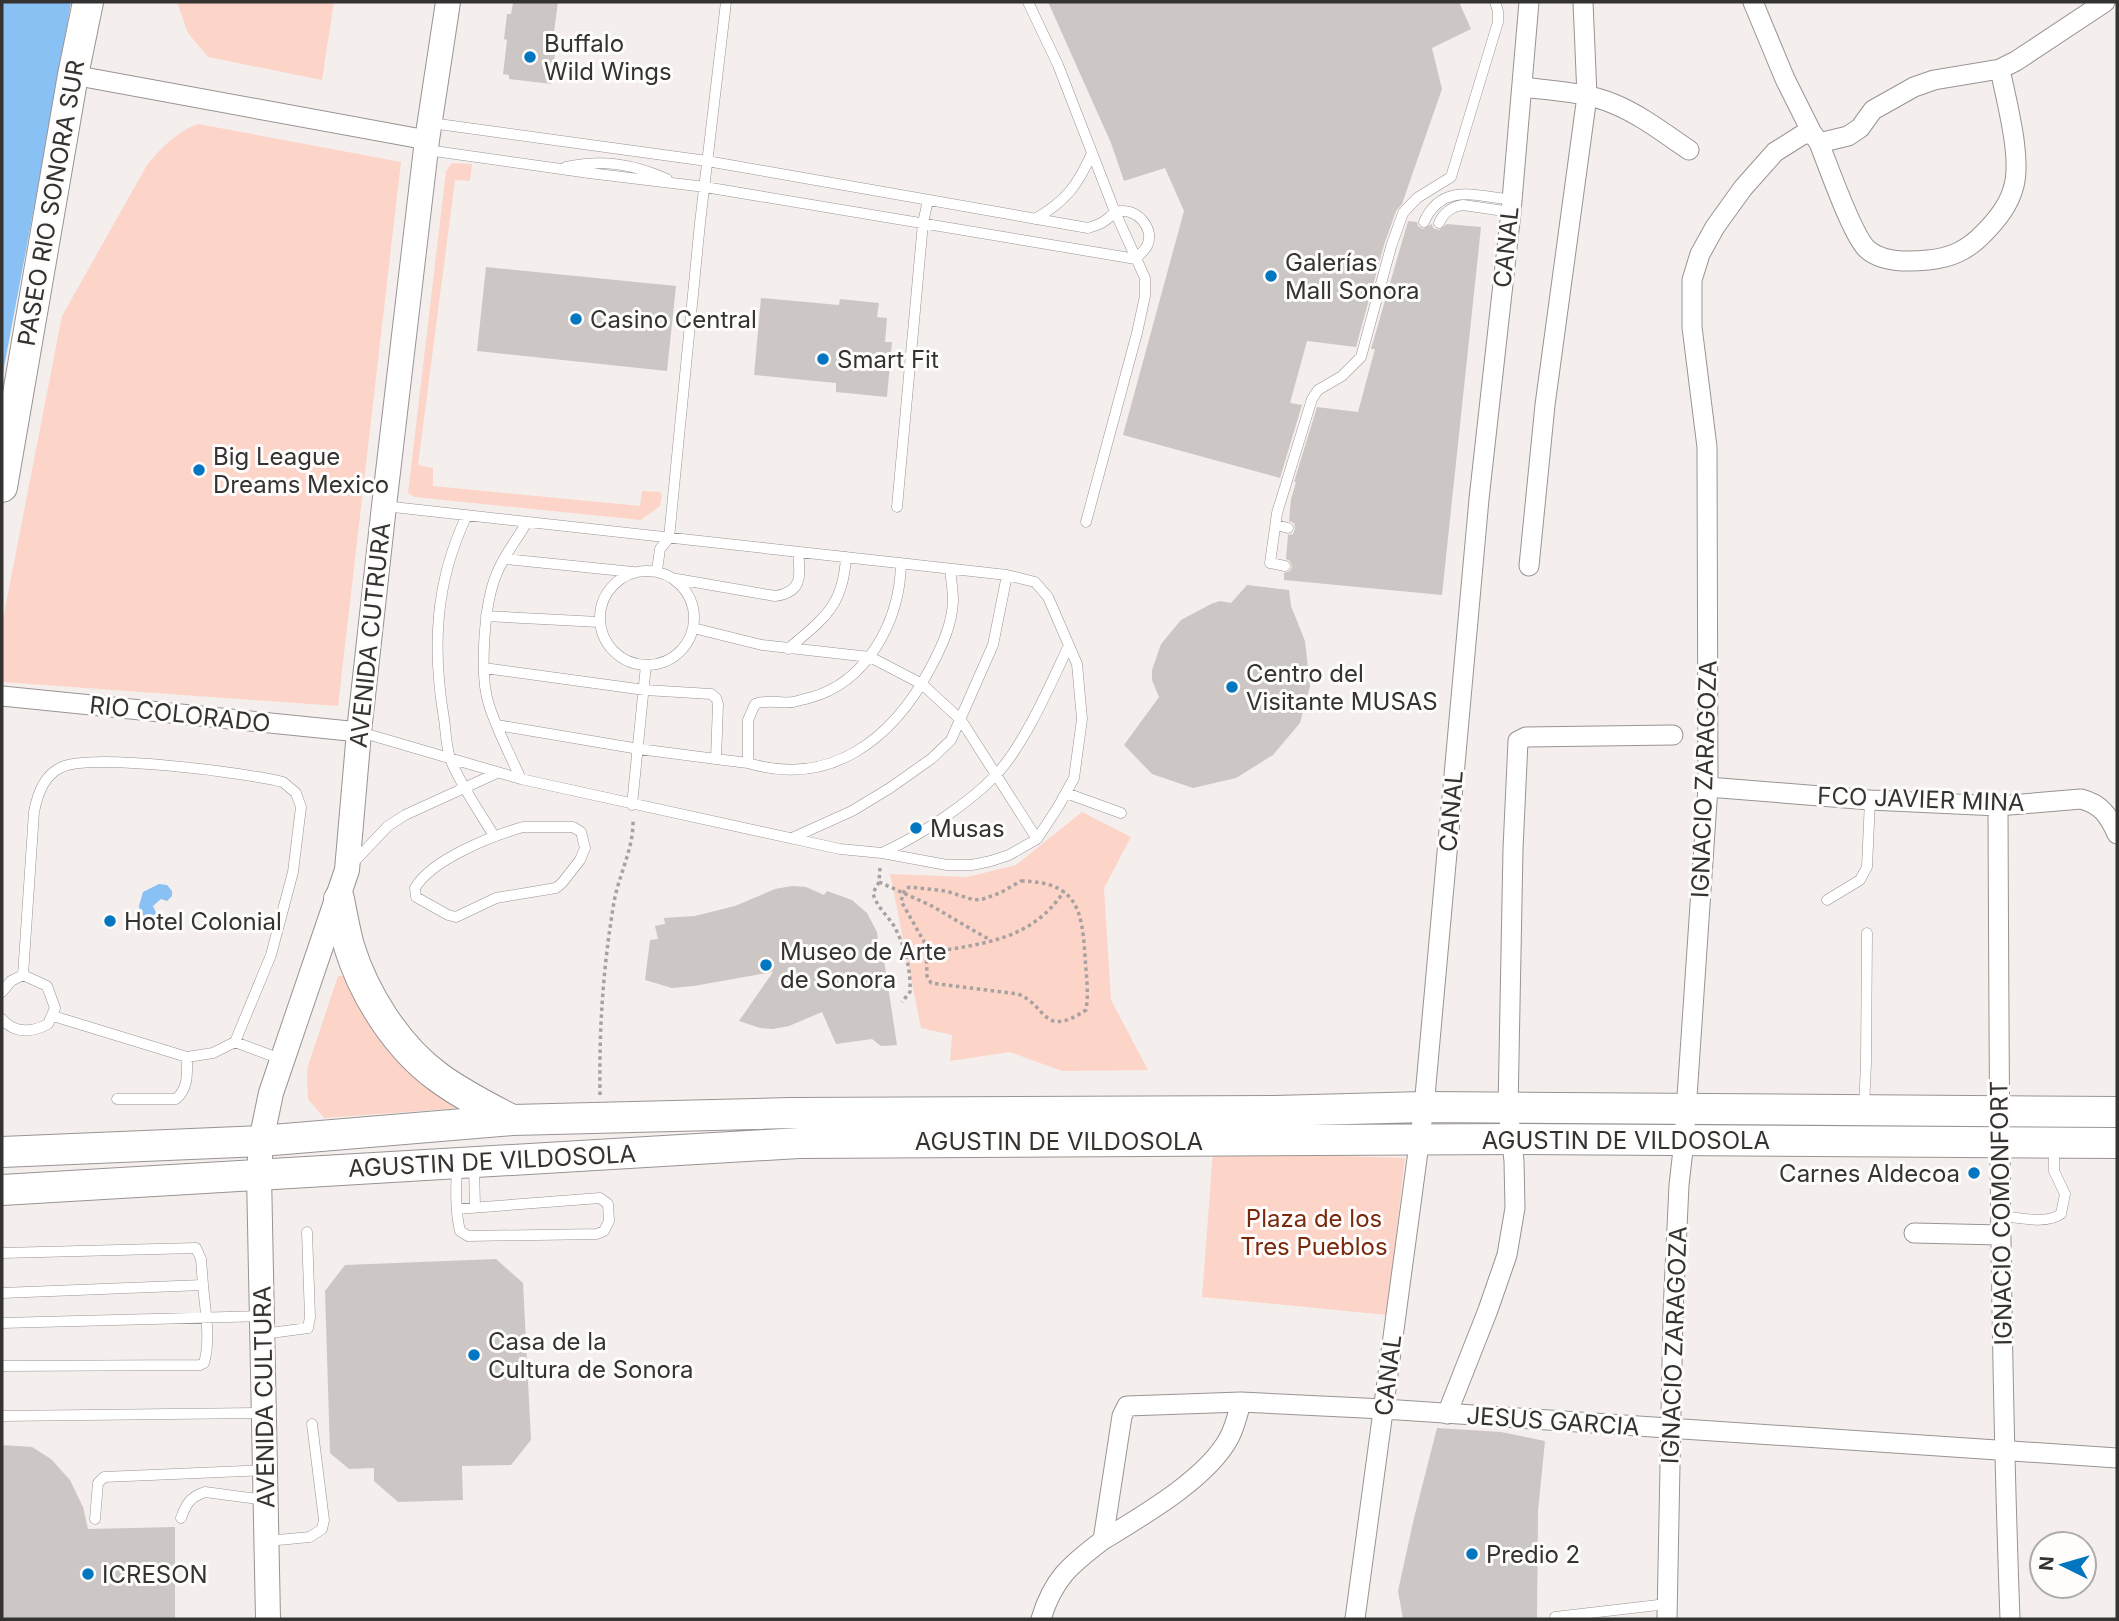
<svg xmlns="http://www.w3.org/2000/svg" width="2119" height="1621" viewBox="0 0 2119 1621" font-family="Inter,sans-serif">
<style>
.green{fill:#fdd5c8}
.water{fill:#89c1f4}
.building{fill:#ccc7c5}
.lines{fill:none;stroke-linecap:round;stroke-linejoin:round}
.service-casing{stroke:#999493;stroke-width:11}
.minor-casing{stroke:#999493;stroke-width:21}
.tertiary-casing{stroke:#999493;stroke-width:26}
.primary-casing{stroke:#999493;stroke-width:32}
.path{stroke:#a7a2a1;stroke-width:3.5;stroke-dasharray:3.5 3.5;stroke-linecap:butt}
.service{stroke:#fff;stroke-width:10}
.minor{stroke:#fff;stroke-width:19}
.tertiary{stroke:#fff;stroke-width:24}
.primary{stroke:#fff;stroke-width:30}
.poi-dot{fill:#0276c0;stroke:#fffcfc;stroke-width:2.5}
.labels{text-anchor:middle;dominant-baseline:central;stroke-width:6;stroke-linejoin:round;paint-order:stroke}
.poi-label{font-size:24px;fill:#353332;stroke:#fffcfc;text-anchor:start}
.street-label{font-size:24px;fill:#353332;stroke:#fffcfc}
.park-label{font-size:24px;fill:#79290d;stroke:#fffcfc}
</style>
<rect width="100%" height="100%" fill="#f4eeed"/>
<path class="green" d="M177 2H334L322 80 208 57 188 33Z
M198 124 401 162 338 706 2 682V624L62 316 147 165C162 147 175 133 198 124Z
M452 163 472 164 470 181 455 180 418 465 433 468V486L640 506 642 491 660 492 662 495 660 506 641 520 414 497 408 493 446 171Z
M1082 812 1131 837 1104 888 1111 1000 1148 1070 1062 1071 1010 1052 950 1061 952 1035 921 1028 890 874 967 877 1016 865Z
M338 976H344L350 987 461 1108 324 1118 308 1099 307 1069Z
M1213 1152 1405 1158 1387 1315 1202 1297Z"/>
<path class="water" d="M2 2H71L58 80 2 378Z
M159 884 167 885 172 891V896L167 901 161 899 153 906 158 917 156 920 149 922 140 912 139 906 143 892Z"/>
<path class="building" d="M517 2H558L554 32H558L551 84 509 79V75L503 74 507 40 504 39 507 14H511L513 3Z
M1048 2H1459L1471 29 1432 48 1442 89 1402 204 1396 211 1384 245 1356 347 1307 341 1290 403 1302 405 1280 478 1123 435 1184 211 1165 168 1124 181 1111 143Z
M1408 221 1417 222 1418 226 1423 229 1432 224 1433 228 1439 230 1447 224 1481 227 1442 595 1284 580V573L1290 571 1292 567 1290 561 1286 559 1288 535 1293 534 1295 529 1294 523 1289 521 1291 499 1296 482H1294L1317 407 1358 412 1375 349H1371Z
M486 267 676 286 667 371 477 351Z
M761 298 839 305 840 299 879 303 877 317 887 318 885 342H892L887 397 836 392V383L754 375Z
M1247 585 1289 590 1291 606 1305 641 1310 686 1300 723 1273 755 1236 778 1193 788 1152 774 1124 745 1159 697 1152 680V670L1161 644 1181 620 1211 604 1220 601 1231 603Z
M792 886 806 887 824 895 827 891 852 900 867 913 877 932 880 960H884L897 1045 881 1046 872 1039 836 1044 822 1012 789 1026 773 1029 760 1028 739 1021 773 972 694 986 672 988 645 980 650 940 658 939 655 926 665 924 664 918 695 916 735 906 775 889Z
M496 1259 523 1283 531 1440 511 1465 462 1466 463 1500 398 1502 374 1481V1468L349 1469 330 1453 325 1291 345 1265Z
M1437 1428 1501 1432 1545 1441 1538 1511 1537 1619H1403L1398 1591 1414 1518Z
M2 1445 32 1447 51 1459 70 1480 83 1507 88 1529 175 1527V1619H2Z"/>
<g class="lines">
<defs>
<path id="service" d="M1028 2 1058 65 1115 212 1145 278V296L1137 333 1086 522
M431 123 707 161 1088 228C1093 226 1099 225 1103 222 1108 219 1112 214 1117 212 1135 206 1156 228 1147 246 1145 250 1139 255 1136 259
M427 150 589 173 705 187 1136 259
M566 167C603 159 633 164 667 179
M1035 219C1066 201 1078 185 1092 153
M1424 222C1442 182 1477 196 1512 200
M1439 223C1444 212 1451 207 1463 205L1511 212
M897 507 923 223 928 200
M467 515C435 582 432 647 444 719 446 732 446 748 451 761 462 787 479 811 494 836
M1276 525 1288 528
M505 559 633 572
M901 563C900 621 867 683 809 698 804 699 798 701 793 702 780 704 767 699 755 704L748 720V763C831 788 893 739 931 667 942 646 952 625 953 601 953 590 951 579 950 569
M1285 566 1270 563 1277 513 1312 399 1318 390 1342 376 1361 357 1391 247 1403 213 1417 198 1451 177 1498 22V11L1495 2
M657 570 660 549 669 538 700 223 726 2
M600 618a47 47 0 1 1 94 0a47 47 0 1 1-94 0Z
M677 579 775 596C804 592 800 574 798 552
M486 616 599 622
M693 628 762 645 870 657 922 684 961 720 1037 839
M788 649C824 618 843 607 846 557
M484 668 645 690 711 694 716 698 718 704 716 759 639 749 497 725
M360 732 521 779 840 849 882 853 947 865H972L991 861 1009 855 1037 839 1058 807 1074 778 1082 719 1077 664 1048 597 1035 582 1007 575 384 506
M716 759 748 763
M521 779C510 755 497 730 489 705 479 675 484 602 497 573 504 555 518 538 527 522
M1066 793 1121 813
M632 805 646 665
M523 827H573L581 832 585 848 580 860 562 883 556 888 496 898 456 917 448 915 416 897 415 888C432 859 492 836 523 827Z
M792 838 852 811 890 788 931 759 951 740 993 645 1007 575
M882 853C919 836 967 805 996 775 1026 742 1050 685 1069 645
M352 864 388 826 405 815 497 773
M1827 900 1860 880 1867 867 1870 800
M23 975 34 812C37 796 43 776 60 768 88 752 247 773 283 782L296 793 301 807 293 872 271 955 235 1042
M2 992 11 981 23 975 47 986 55 1008 48 1024C31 1033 15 1034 2 1019
M53 1016 187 1057 213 1053 235 1042 283 1060
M117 1099H176C189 1088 187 1072 187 1057
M1864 1108 1866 1063 1867 933
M474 1166 475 1207
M457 1167C456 1188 455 1210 460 1231L468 1236 597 1234 604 1231 609 1221 608 1204 600 1198 457 1209
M2000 1216C2018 1217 2045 1225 2061 1214L2065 1194 2054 1171V1147
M2 1253 196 1248 201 1259 203 1285
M2 1293 203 1285C205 1309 211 1340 204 1363L200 1365 2 1366
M2 1323 261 1316
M263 1334 308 1328 310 1317 307 1232
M2 1416 263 1413
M181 1518C186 1504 190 1497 205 1492L266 1500
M95 1519 98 1483 104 1477 265 1470
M267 1541 310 1537 322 1529 324 1520 312 1424
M1555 1617 1667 1604"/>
<path id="minor" d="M73 75 427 140
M1523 87C1553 91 1586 92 1614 104 1641 115 1665 134 1689 150
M1813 134 1819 143 1848 136 1860 128 1873 110 1914 87 1934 80 2000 69 2016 61 2105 2
M1819 143C1828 165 1852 235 1867 249 1882 263 1909 262 1928 260 1951 258 1968 250 1984 233 1996 221 2008 207 2013 189 2023 160 2006 100 2000 69
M1529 566 1545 405 1587 96 1583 2
M2 696 359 732
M1708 787 1870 800 1998 806 2081 799C2101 804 2109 816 2117 834
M1998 806C1999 1077 2000 1348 2010 1619
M1914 1233 2000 1235
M1447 1414 1488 1310 1507 1255 1515 1208 1514 1161 1508 1109 1513 849 1518 741 1526 737 1673 735
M1103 1540C1142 1516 1207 1479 1229 1438 1235 1427 1238 1414 1241 1402
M1041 1619C1053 1579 1070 1565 1103 1540L1122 1416 1127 1406 1241 1402 1384 1409 2117 1458
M1355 1619 1424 1107 1479 499 1511 212 1529 2
M1667 1619 1673 1312 1679 1185 1684 1141 1708 787 1707 447 1692 327V280L1700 254 1715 227 1743 188 1775 152 1802 135 1812 133 1785 79 1753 2"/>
<path id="tertiary" d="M268 1619 259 1174 261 1141 271 1093 347 870 359 732 384 506 427 140 448 2"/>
<path id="primary" d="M2 487 73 75 88 2
M339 899C342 915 345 931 349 946 364 995 397 1047 438 1077 461 1094 487 1107 512 1120
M2 1152 261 1141 512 1120 791 1113 1275 1111 1424 1107 2117 1112
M2 1190 799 1143 1512 1139 2117 1143"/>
</defs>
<use href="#service" class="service-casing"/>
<use href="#minor" class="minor-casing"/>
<use href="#tertiary" class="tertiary-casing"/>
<use href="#primary" class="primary-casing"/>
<path class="path" d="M880 868 879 882 873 893C876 906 887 915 894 926 905 946 911 970 910 992L902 1002
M1021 881C1076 882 1082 908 1085 956 1086 974 1089 992 1086 1010 1042 1039 1048 1006 1018 994L931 983 927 976 926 945 901 901 905 889 910 887 946 891 974 900 983 899 1000 893Z
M879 882 930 905 990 940
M927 953C980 944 1032 941 1064 891
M600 1095C599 1028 603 968 614 902 619 874 634 848 633 819"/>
<use href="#service" class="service"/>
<use href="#minor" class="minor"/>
<use href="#tertiary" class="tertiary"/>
<use href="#primary" class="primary"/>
</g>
<g class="poi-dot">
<circle cx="530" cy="57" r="7"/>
<circle cx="1271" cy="276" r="7"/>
<circle cx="576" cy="319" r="7"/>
<circle cx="823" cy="359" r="7"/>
<circle cx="199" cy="470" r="7"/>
<circle cx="1232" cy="687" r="7"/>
<circle cx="916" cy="828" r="7"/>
<circle cx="110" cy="921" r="7"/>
<circle cx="766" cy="965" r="7"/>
<circle cx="1974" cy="1173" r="7"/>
<circle cx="474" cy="1355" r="7"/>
<circle cx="1472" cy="1554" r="7"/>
<circle cx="88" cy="1574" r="7"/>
</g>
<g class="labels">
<g class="poi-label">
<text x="544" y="43">Buffalo<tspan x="544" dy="28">Wild Wings</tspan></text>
<text x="1285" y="262">Galerías<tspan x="1285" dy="28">Mall Sonora</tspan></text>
<text x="590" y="319">Casino Central</text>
<text x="837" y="359">Smart Fit</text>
<text x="213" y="456">Big League<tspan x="213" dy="28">Dreams Mexico</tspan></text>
<text x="1246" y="673">Centro del<tspan x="1246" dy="28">Visitante MUSAS</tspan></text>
<text x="930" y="828">Musas</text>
<text x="124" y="921">Hotel Colonial</text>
<text x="780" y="951">Museo de Arte<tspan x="780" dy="28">de Sonora</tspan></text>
<text x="1960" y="1173" text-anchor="end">Carnes Aldecoa</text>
<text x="488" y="1341">Casa de la<tspan x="488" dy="28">Cultura de Sonora</tspan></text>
<text x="1486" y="1554">Predio 2</text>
<text x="102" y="1574">ICRESON</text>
</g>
<g class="street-label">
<text transform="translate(51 203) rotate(-80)">PASEO RIO SONORA SUR</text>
<text transform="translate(1506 247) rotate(-84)">CANAL</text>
<text transform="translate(370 635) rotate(-84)">AVENIDA CUTRURA</text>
<text transform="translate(180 714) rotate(6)">RIO COLORADO</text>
<text transform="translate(1704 779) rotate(-88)">IGNACIO ZARAGOZA</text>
<text transform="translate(1921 799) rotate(2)">FCO JAVIER MINA</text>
<text transform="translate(1451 811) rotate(-85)">CANAL</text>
<text x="1626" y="1140">AGUSTIN DE VILDOSOLA</text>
<text x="1059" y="1141">AGUSTIN DE VILDOSOLA</text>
<text transform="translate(492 1161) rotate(-3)">AGUSTIN DE VILDOSOLA</text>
<text transform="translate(2001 1213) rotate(-91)">IGNACIO COMONFORT</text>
<text transform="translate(1674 1345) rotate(-88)">IGNACIO ZARAGOZA</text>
<text transform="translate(1388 1375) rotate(-83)">CANAL</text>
<text transform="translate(264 1397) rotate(-91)">AVENIDA CULTURA</text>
<text transform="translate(1553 1421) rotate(4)">JESUS GARCIA</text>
</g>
<g class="park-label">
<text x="1314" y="1218">Plaza de los<tspan x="1314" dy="28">Tres Pueblos</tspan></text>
</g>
</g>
<rect width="2119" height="1621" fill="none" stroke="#353332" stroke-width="7"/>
<g transform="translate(2063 1565) rotate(275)"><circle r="33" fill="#fffcfc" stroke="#aeacab" stroke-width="2"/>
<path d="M0-5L12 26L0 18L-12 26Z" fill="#0276c0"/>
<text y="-10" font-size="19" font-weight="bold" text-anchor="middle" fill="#353332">N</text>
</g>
</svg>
